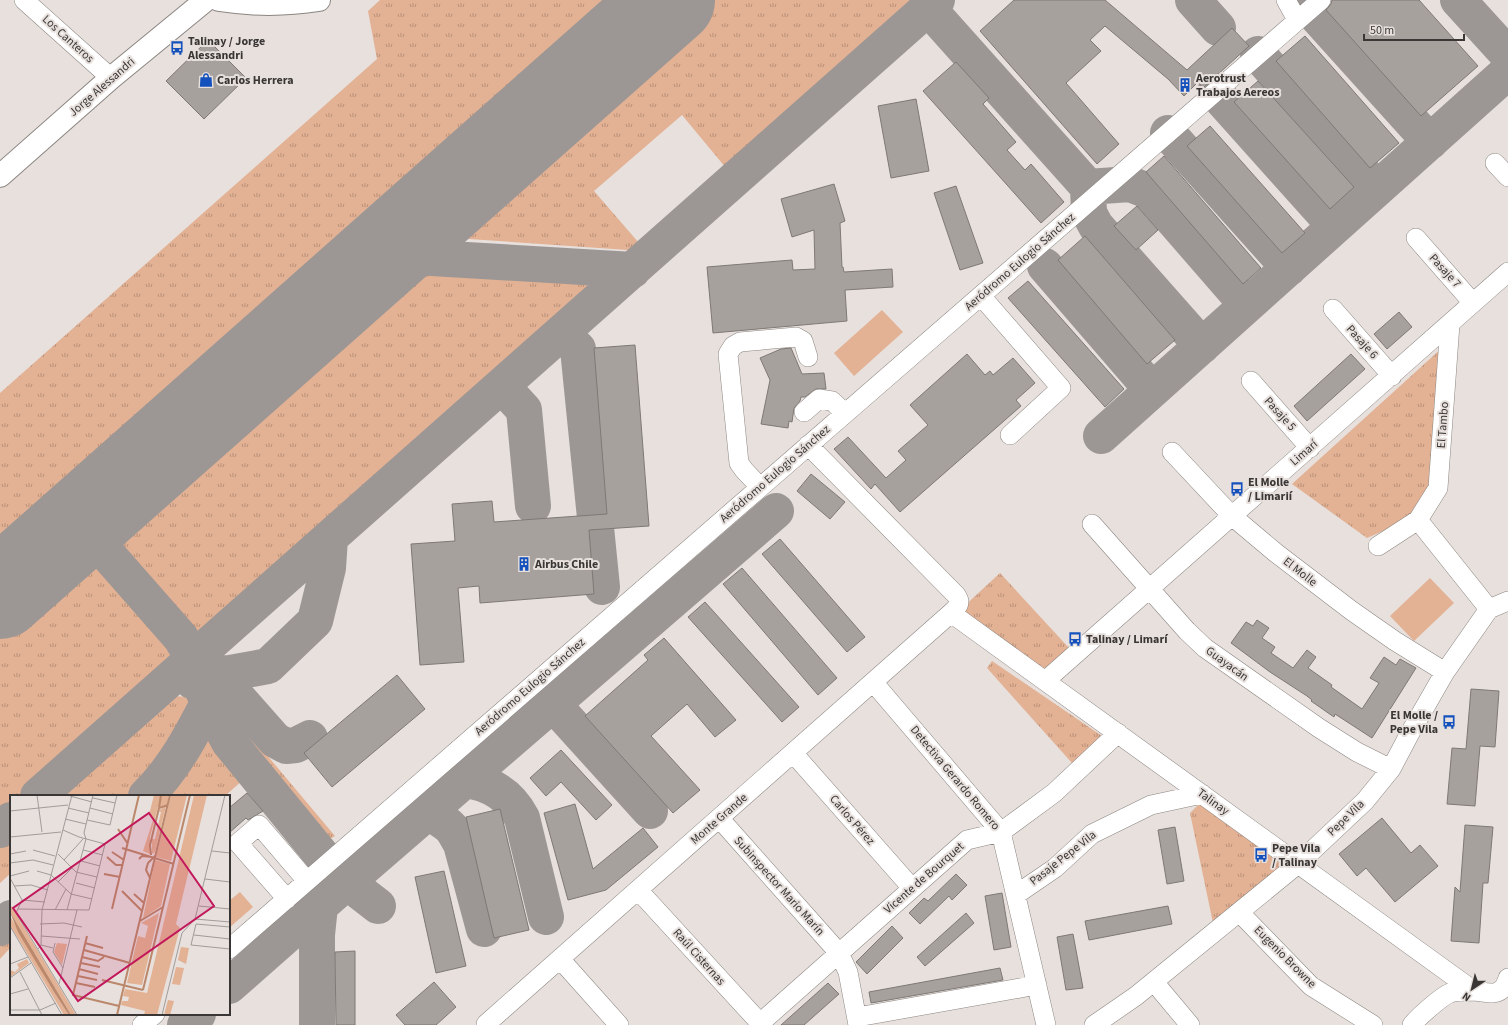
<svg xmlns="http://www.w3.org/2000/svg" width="1508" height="1025" viewBox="0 0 1508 1025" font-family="'Source Sans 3',sans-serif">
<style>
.grass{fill:url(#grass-tufts)}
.garden{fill:#e3b193}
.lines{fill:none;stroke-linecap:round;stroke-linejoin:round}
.taxiway{stroke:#9c9795;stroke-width:36}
.runway{stroke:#9c9795;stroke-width:90}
.building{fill:#a7a19e;stroke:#7f7976}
.minor-casing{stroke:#8c8682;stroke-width:20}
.major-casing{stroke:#8c8682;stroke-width:24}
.minor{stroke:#fff;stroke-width:19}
.major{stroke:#fff;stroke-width:22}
.labels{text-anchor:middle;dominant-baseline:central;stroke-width:4;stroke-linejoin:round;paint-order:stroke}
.street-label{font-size:12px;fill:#393635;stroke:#e7e0dd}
.poi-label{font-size:12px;font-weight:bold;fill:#393635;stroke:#e7e0dd;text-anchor:start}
.inset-river{fill:none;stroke:#bb886b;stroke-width:2}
.inset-road{fill:none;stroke:#a19c9a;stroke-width:1}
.view{fill:#c2185b;fill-opacity:0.15;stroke:#c2185b;stroke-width:2}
.inset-edge{fill:none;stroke:#393635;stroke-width:2}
</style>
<defs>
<pattern id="grass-tufts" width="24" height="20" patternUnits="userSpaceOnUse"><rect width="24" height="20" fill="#e3b193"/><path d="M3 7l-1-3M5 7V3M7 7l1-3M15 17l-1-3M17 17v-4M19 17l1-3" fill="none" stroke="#b99179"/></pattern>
</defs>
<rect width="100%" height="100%" fill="#e7e0dd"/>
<path class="grass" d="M380 0H614L0 543V393L377 59 368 11Z
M705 0H916L726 168 682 115 594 191 639 243 628 250 454 238 448 234 447 229Z
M433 265 586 272 593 276 595 286 308 538 199 641 109 536 394 277Z
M1443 347 1431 485 1414 513 1390 528 1367 538 1292 484Z
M88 553 177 655 176 666 119 709 22 796H11V806L0 816V632Z
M1000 573 1069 648 1042 673 960 610Z
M992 661 1102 736 1072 763 987 668Z
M174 696 187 697 194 704 183 736 149 784 138 796H50L102 749 158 702Z
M229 710 335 836 328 840 232 730Z
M207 722 244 779 225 796H155L166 783Z
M1200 803 1284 866 1213 923 1190 813Z
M11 832V873L0 883V842Z
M11 930V947L0 959V939Z"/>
<path class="garden" d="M882 310 903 332 854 376 834 353Z
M1430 578 1454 603 1414 641 1390 616Z
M240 892 253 907 229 928V901Z"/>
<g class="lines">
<path class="taxiway" d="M1193 0 1218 28
M1458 0 1508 55
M928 8 1088 187 1089 213 1096 226 1202 346
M1310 9 1430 142
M1258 54 1377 189
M1215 92 1335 226
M1168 133 1289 268
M1088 187 1130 184 1148 191 1247 305
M382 255 633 270
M1045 266 1152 390
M562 333 578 349 602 587
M502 386 524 410 533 506
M1101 436 1503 76 1508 70
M80 523 181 638 193 659 196 673 208 703 229 742 328 863 347 882 378 906
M176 674 230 673 268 666 315 621 328 568 330 538
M192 681 214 683 229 688 275 740 286 746 296 745 310 738
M553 704 650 811
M465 780C491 783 510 795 522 818L546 917
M38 796 937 0
M146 796C173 770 191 736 208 703
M428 811 448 825 453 830 461 844 484 929
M0 830 11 820
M0 928 11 918
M229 986 347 882 776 511
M185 1025 198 1014
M317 1025V935L320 906"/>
<path class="runway" d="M0 594 670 0"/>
</g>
<path class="building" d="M1014 0H1105L1187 70 1232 28 1249 46 1203 88 1198 82 1184 96 1168 79 1105 26 1090 40 1101 51 1066 83 1119 144 1097 164 980 31Z
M1332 0H1419L1478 66 1421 116 1326 10 1331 4Z
M1305 36 1399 143 1370 168 1276 61Z
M208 40 246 78 204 119 166 81Z
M956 62 989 98 983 104 1016 142 1007 150 1025 170 1031 164 1064 202 1041 223 923 91Z
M1258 81 1354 187 1330 209 1234 102Z
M916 99 929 171 891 178 878 106Z
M1210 126 1305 233 1282 253 1187 146Z
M1164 156 1261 268 1243 284 1146 172Z
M834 184 845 221 840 223 842 267H843L844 272 892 269 893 287 845 290 847 321 713 333 707 267 792 260 793 270 815 269 814 230 792 237 781 199Z
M956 186 983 263 960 270 934 193Z
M1137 206 1158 230 1136 250 1114 226Z
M1085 236 1175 340 1147 364 1058 260Z
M1028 281 1124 389 1105 407 1008 298Z
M1399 312 1412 327 1387 349 1374 334Z
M635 345 649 526 589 530 594 594 480 603 479 586 458 588 464 662 420 665 411 544 455 541 452 504 492 501 494 522 607 514 594 348Z
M791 348 802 374 824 373 826 389H816L805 397H801L800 401 794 408 792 422 789 421 788 428 761 424 770 380 760 358 781 349Z
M967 354 985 375 990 371 993 375 1013 358 1035 383 1016 400 1021 406 900 512 875 484 871 489 834 449 848 437 886 478 906 460 898 451 928 425 910 405Z
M1351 354 1365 369 1307 421 1294 406Z
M811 474 845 502 830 519 797 491Z
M780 539 865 637 847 652 762 554Z
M742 568 837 678 818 695 723 584Z
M705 602 799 707 782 722 688 617Z
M1257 620 1269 628 1262 638 1275 647 1271 653 1293 668 1307 650 1316 657 1308 668 1332 685 1331 687 1362 709 1379 683 1370 678 1384 657 1396 665 1400 659 1416 668 1372 738 1335 714 1334 717 1311 701 1312 700 1307 696 1270 672 1231 643 1246 622 1253 626Z
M664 638 736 720 715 737 687 704 651 736 700 790 673 813 585 716 648 660 644 655Z
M397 675 425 709 332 787 304 753Z
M1471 689 1499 691 1495 747 1480 746 1475 806 1447 804 1452 748 1466 749Z
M561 750 612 805 596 820 561 782 546 796 530 778Z
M247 793 263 811 248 820 246 818 229 833V808Z
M575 804 593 869 643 828 658 847 606 890 568 900 544 813Z
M500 809 529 930 494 938 466 817Z
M1382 818 1411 853 1420 845 1438 866 1395 902 1366 868 1357 876 1339 854Z
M1465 825 1493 827 1488 883H1483L1479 943 1451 941 1455 887 1460 892Z
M1175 827 1184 881 1167 884 1158 830Z
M444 871 466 966 436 973 415 877Z
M956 874 967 885 952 900 949 896 920 924 909 913 924 898 928 901Z
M1002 893 1011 947 994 950 985 896Z
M1168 906 1172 924 1089 940 1085 921Z
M966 913 974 923 925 966 917 957Z
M892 926 903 938 867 974 856 962Z
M1073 934 1083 988 1066 990 1057 937Z
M355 951V1025H336L335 952Z
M1000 968 1003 980 871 1003 869 992Z
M434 982 456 1007 436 1025H405L396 1015Z
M828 983 839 994 804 1025H781Z"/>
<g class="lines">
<defs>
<path id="minor" d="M24 0 111 78
M1286 0 1297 20
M1495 163 1508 177
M1416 238 1473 303
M981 296 1061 388 1010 435
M1333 309 1392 376
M1251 381 1310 448
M804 412 819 399 832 401 845 413
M1172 452 1232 516 1276 553 1352 611 1395 641 1445 672
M760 487 744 470 739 463 728 354 733 346 740 342 796 337 803 341 808 357
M1418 520 1489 609
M1092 524 1187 631 1205 648 1319 728 1357 752 1391 769
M1378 546 1418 520 1438 488 1450 324
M951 613 1474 991
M1045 681 1508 272
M873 682 1001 832 1046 1025
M793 753 912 888
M719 818 839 953 848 972 858 1025
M638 890 760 1023
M1017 894 1055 868 1092 834 1151 805 1202 794
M287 899 238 843 259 825 307 881
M1239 912 1311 986 1373 1025
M229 949 1321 0
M560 959 619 1025
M1154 982 1190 1025
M857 1017 1037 985
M142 1025 155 1014
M487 1025 486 1024 951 613C958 607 962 603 956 595L808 445
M758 1025 967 840 1001 832 1054 793 1118 733
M1094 1025 1136 996 1298 864 1365 801 1391 769 1410 733 1445 672 1489 609 1508 601
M1412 1025C1417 1018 1442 996 1450 993 1456 991 1468 991 1475 991 1490 993 1502 998 1508 978"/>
<path id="major" d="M219 0C251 5 287 5 319 0
M0 176 111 78 206 0"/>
</defs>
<use href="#minor" class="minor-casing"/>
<use href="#major" class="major-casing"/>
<use href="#minor" class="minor"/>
<use href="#major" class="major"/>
</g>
<defs>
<symbol id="bus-bare" viewBox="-9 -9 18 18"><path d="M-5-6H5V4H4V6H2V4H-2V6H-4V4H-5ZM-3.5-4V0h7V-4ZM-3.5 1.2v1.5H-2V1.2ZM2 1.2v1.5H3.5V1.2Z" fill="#1551bc" stroke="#e7e0dd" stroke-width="2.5" paint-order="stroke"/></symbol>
<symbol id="shop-bare" viewBox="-9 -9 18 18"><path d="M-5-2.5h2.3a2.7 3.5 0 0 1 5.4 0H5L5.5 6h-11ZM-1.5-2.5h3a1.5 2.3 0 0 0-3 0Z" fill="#1551bc" stroke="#e7e0dd" stroke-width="2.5" paint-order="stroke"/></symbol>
<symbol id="building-bare" viewBox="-9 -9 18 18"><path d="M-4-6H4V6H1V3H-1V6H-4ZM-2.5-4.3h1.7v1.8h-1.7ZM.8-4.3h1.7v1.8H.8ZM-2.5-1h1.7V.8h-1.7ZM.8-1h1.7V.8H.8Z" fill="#1551bc" stroke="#e7e0dd" stroke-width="2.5" paint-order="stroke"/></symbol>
</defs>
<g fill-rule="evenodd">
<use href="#bus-bare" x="167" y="38" width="20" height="20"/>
<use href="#shop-bare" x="196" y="70" width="20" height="20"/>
<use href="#building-bare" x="1175" y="75" width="20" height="20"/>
<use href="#bus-bare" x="1227" y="479" width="20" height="20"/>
<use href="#building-bare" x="514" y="554" width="20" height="20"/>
<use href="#bus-bare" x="1065" y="629" width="20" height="20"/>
<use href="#bus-bare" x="1439" y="712" width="20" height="20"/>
<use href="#bus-bare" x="1251" y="845" width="20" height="20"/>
</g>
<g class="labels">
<g class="street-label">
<text transform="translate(68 39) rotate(42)">Los Canteros</text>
<text transform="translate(102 87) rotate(-41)">Jorge Alessandri</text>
<text transform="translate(1020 262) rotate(-41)">Aeródromo Eulogio Sánchez</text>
<text transform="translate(1445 271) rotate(48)">Pasaje 7</text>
<text transform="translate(1362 342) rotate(48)">Pasaje 6</text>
<text transform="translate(1280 414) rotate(48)">Pasaje 5</text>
<text transform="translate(1443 425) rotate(-86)">El Tambo</text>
<text transform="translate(1304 453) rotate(-41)">Limarí</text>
<text transform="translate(775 474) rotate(-41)">Aeródromo Eulogio Sánchez</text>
<text transform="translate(1300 572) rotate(38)">El Molle</text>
<text transform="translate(1227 664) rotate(36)">Guayacán</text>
<text transform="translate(530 687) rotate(-41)">Aeródromo Eulogio Sánchez</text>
<text transform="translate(955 778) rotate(50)">Detectiva Gerardo Romero</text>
<text transform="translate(1213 802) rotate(36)">Talinay</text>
<text transform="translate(1346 818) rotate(-44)">Pepe Vila</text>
<text transform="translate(719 819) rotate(-41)">Monte Grande</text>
<text transform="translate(852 820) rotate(49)">Carlos Pérez</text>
<text transform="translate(1063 858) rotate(-38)">Pasaje Pepe Vila</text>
<text transform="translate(924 878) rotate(-41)">Vicente de Bourquet</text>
<text transform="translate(779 886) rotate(48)">Subinspector Mario Marín</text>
<text transform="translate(699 957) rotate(48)">Raúl Cisternas</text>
<text transform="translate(1285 957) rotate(45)">Eugenio Browne</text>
</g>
<g class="poi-label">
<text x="188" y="41">Talinay / Jorge<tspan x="188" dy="14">Alessandri</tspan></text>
<text x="1196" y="78">Aerotrust<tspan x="1196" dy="14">Trabajos Aereos</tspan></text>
<text x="217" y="80">Carlos Herrera</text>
<text x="1248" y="482">El Molle<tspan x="1248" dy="14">/ Limarií</tspan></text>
<text x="535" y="564">Airbus Chile</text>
<text x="1086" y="639">Talinay / Limarí</text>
<text x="1438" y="715" text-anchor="end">El Molle /<tspan x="1438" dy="14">Pepe Vila</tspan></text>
<text x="1272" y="848">Pepe Vila<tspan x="1272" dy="14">/ Talinay</tspan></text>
</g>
</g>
<g transform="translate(10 795)">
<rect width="220" height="220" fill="#e7e0dd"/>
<path d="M144 0H159L157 10 148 12 140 42V59L133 56 143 25 139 20ZM161 0H177L161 66 146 62ZM184 0H197L166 129 170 133 147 220H134L135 216 111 210 112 206H118L119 202 113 201 115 194 137 198ZM156 11 145 57 142 59V44H145L151 17 148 16ZM145 65 160 69 151 111 133 123ZM0 109 3 114 66 220H61L0 117ZM149 118 132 190 117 188 128 141 135 143 138 131 131 128ZM0 121 44 197 59 220H54L0 130ZM47 148 57 149 52 170 44 157ZM171 152 179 153 176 169 168 165ZM17 164 19 168 0 182V175L5 177 9 173 7 169ZM166 172 174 173 170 190 162 189ZM158 205 164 206 160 220H154Z" fill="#e3b193"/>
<path d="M0 117 25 159 61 220H59L44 197 8 137Z" fill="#bb886b"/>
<path class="inset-river" d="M149 13 151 0M108 34 118 49M112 53 164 69M102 57 114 65M141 60 140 50 149 13 158 10M97 62 106 70H113M129 64 132 61 142 62M94 79 110 82M140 83 136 75 138 68 145 61M112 96 132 116M124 99 134 108M102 114 129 0M130 126 153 112M77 141 63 200 109 211M75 148 93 153M74 155 120 168M72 162 88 166 94 162M71 168 90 172M69 174 88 179M68 181 87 185M92 185 133 195M66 188 85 192M133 195 180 0M107 220 160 0"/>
<path class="inset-road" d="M27 0 32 37M60 1 82 7M83 3 105 8M58 13 79 18M80 13 103 19M0 16 58 10M55 24 76 29M77 25 100 30 107 0M0 42 51 37M23 55 45 61M73 55 93 60M202 56 220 58M0 59 16 56M48 59 66 77 87 82M54 65 73 44M71 66 90 71M0 68 23 65 43 70M27 76 41 80 61 99 82 104M0 81 19 76M0 83 12 105 6 118 67 220M195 84 220 87M48 87 62 73M66 88 85 93M4 91 21 90 38 95M12 105 35 107M189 111 220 114M8 114 79 115 95 49 69 42 53 35M45 115 56 94M57 115 76 44 74 38 83 0M185 124 220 127M30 129 54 128 72 132M0 131 52 220M220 132 186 129 181 150 220 154M184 140 220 144M31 141 70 144M45 148 43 157 53 173M31 150 43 153M28 154 31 150 32 115 62 0M0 169 18 162M10 177 32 220M0 183 21 168M49 189 67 115M0 199 18 194M0 215H30L46 208M152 220 172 138 185 124 215 0"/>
<path class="view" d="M139 18 204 111 68 206 3 113Z"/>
<rect width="220" height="220" class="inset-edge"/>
</g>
<g transform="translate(1472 989) rotate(215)" stroke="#e7e0dd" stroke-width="3" paint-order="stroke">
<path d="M0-3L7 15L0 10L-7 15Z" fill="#393635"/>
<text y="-6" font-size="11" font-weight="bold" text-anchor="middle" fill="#393635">N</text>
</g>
<path d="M1364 34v6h100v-6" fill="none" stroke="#393635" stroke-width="2"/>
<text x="1370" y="34" font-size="12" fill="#393635" stroke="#e7e0dd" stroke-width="3" paint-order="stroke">50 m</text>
</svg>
